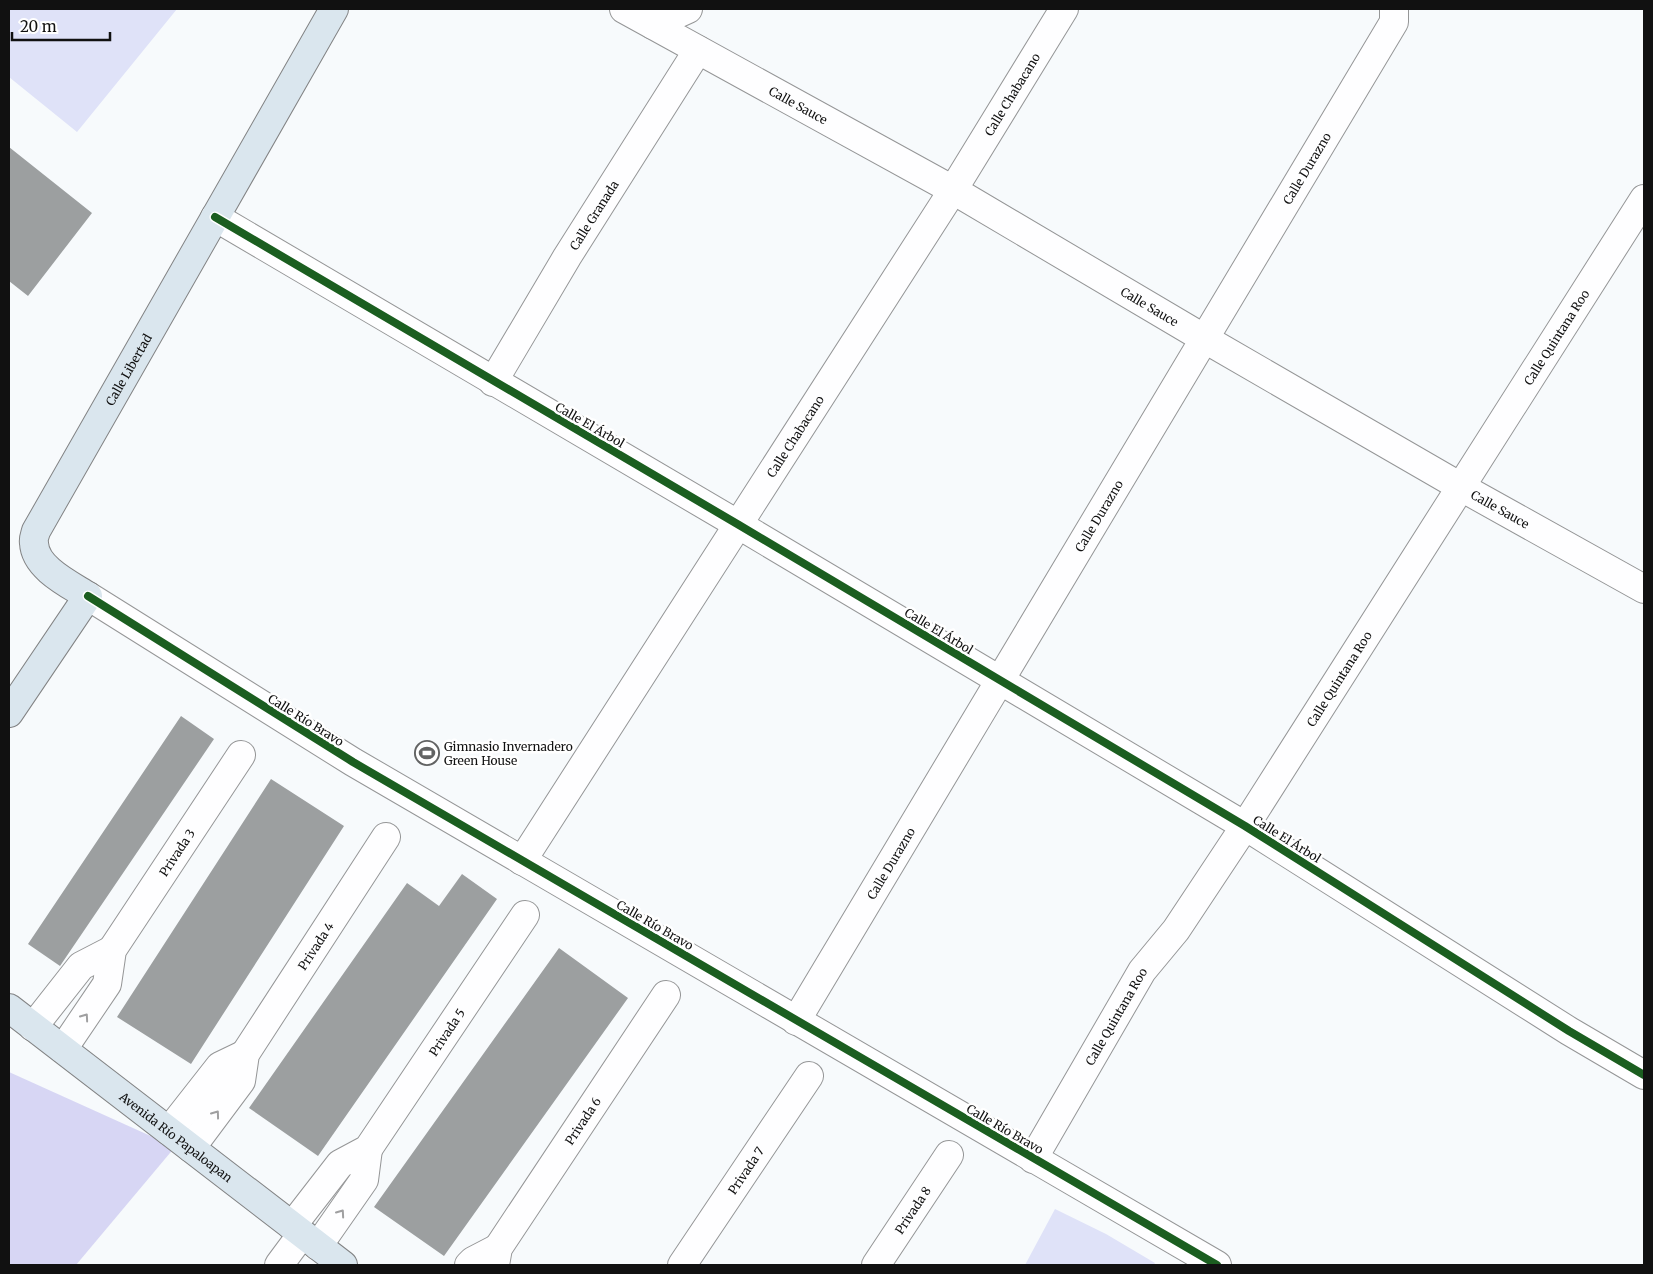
<svg xmlns="http://www.w3.org/2000/svg" width="1653" height="1274" viewBox="0 0 1653 1274" font-family="Merriweather,serif">
<style>
.green{fill:#d7d6f4}
.pitch{fill:#dfe2f8}
.building{fill:#9c9fa0}
.lines{fill:none;stroke-linecap:round;stroke-linejoin:round}
.minor-casing{stroke:#959697;stroke-width:30}
.major-casing{stroke:#828384;stroke-width:30}
.minor{stroke:#fefeff;stroke-width:28}
.major{stroke:#dae6ee;stroke-width:28}
.cycleway-casing{stroke:#fff;stroke-width:11}
.cycleway{stroke:#1b5e20;stroke-width:8}
.oneway{stroke:#9f9fa0}
.labels{text-anchor:middle;dominant-baseline:central;stroke-width:5;stroke-linejoin:round;paint-order:stroke}
.street-label{font-size:12px;fill:#111;stroke:#fff}
.poi-label{font-size:12px;fill:#111;stroke:#fff;text-anchor:start}
</style>
<rect width="100%" height="100%" fill="#f7fafc"/>
<path class="green" d="M9 1072 175 1147 76 1265H9Z"/>
<path class="pitch" d="M9 9H177L77 132 9 77Z
M1055 1209 1106 1234 1155 1263 1154 1265H1025Z"/>
<path class="building" d="M9 147 92 213 28 296 9 281Z
M181 716 214 739 60 966 28 944Z
M271 779 344 826 191 1064 117 1017Z
M462 874 497 899 318 1156 249 1108 407 883 439 906Z
M559 948 628 998 444 1256 374 1207Z"/>
<g class="lines">
<defs>
<g id="minor">
<path id="s1" d="M624 9 953 190 1205 339 1461 487 1644 589"/>
<path d="M653 25 688 9"/>
<path d="M215 217 739 525 1245 826 1569 1031 1644 1075"/>
<path id="s2" d="M493 382 567 257 698 50"/>
<path d="M88 596 353 762 1217 1265"/>
<path id="s3" d="M522 861 953 190 1064 9"/>
<path id="s4" d="M796 1021 1394 22V9"/>
<path d="M33 1027 81 966 112 950"/>
<path id="s5" d="M63 1049 107 984 112 950 241 755"/>
<path d="M169 1131 220 1066 245 1054"/>
<path id="s6" d="M191 1148 241 1081 245 1054 386 837"/>
<path id="s7" d="M1033 1159 1142 971 1176 930 1245 826 1644 199"/>
<path id="s8" d="M292 1226 340 1164 368 1149 525 915"/>
<path d="M318 1246 364 1180 368 1149"/>
<path d="M279 1265 302 1234"/>
<path d="M469 1265 473 1261 498 1248"/>
<path id="s9" d="M495 1265 498 1248 666 995"/>
<path id="s10" d="M682 1265 809 1076"/>
<path id="s11" d="M876 1265 949 1155"/>
</g>
<g id="major">
<path id="s12" d="M9 713 88 596C69 584 35 568 34 543 33 539 35 535 36 531L334 9"/>
<path id="s13" d="M9 1008 343 1265"/>
</g>
</defs>
<use href="#minor" class="minor-casing"/>
<use href="#major" class="major-casing"/>
<use href="#minor" class="minor"/>
<use href="#major" class="major"/>
<defs>
<path id="cycleway" d="M215 217 739 525 1245 826 1569 1031 1644 1075
M88 596 353 762 1217 1265"/>
</defs>
<use href="#cycleway" class="cycleway-casing"/>
<use href="#cycleway" class="cycleway"/>
</g>
<defs><path id="oneway-chevron" d="M-2-3.5L2.5 0L-2 3.5" fill="none" stroke-width="1.6" stroke-linecap="round" stroke-linejoin="round" transform="scale(1.25)"/></defs>
<g class="oneway">
<use href="#oneway-chevron" transform="translate(85 1017) rotate(-55)"/>
<use href="#oneway-chevron" transform="translate(216 1114) rotate(-54)"/>
<use href="#oneway-chevron" transform="translate(341 1213) rotate(-55)"/>
</g>
<defs>
<symbol id="stadium-ring" viewBox="-11 -11 22 22"><circle r="9.5" fill="#fff" stroke="#626363" stroke-width="1.5"/><path d="M0-5a6.5 5 0 1 0 0 10a6.5 5 0 1 0 0-10ZM-3.5-1.8h7v3.6h-7Z" fill="#626363"/></symbol>
</defs>
<g fill-rule="evenodd">
<use href="#stadium-ring" x="413" y="739" width="28" height="28"/>
</g>
<g class="labels">
<g class="street-label">
<text stroke="none"><textPath href="#s3" startOffset="910">Calle Chabacano</textPath></text>
<text stroke="none"><textPath href="#s1" startOffset="199">Calle Sauce</textPath></text>
<text stroke="none"><textPath href="#s4" startOffset="994">Calle Durazno</textPath></text>
<text stroke="none"><textPath href="#s2" startOffset="195">Calle Granada</textPath></text>
<text stroke="none"><textPath href="#s1" startOffset="604">Calle Sauce</textPath></text>
<text stroke="none"><textPath href="#s7" startOffset="975">Calle Quintana Roo</textPath></text>
<text stroke="none"><textPath href="#s12" startOffset="418">Calle Libertad</textPath></text>
<text transform="translate(590 425) rotate(30)">Calle El Árbol</text>
<text stroke="none"><textPath href="#s3" startOffset="505">Calle Chabacano</textPath></text>
<text stroke="none"><textPath href="#s1" startOffset="1009">Calle Sauce</textPath></text>
<text stroke="none"><textPath href="#s4" startOffset="589">Calle Durazno</textPath></text>
<text transform="translate(939 631) rotate(31)">Calle El Árbol</text>
<text stroke="none"><textPath href="#s7" startOffset="570">Calle Quintana Roo</textPath></text>
<text transform="translate(306 720) rotate(32)">Calle Río Bravo</text>
<text transform="translate(1287 839) rotate(32)">Calle El Árbol</text>
<text stroke="none"><textPath href="#s5" startOffset="230">Privada 3</textPath></text>
<text stroke="none"><textPath href="#s4" startOffset="184">Calle Durazno</textPath></text>
<text transform="translate(655 925) rotate(30)">Calle Río Bravo</text>
<text stroke="none"><textPath href="#s6" startOffset="240">Privada 4</textPath></text>
<text stroke="none"><textPath href="#s7" startOffset="165">Calle Quintana Roo</textPath></text>
<text stroke="none"><textPath href="#s8" startOffset="251">Privada 5</textPath></text>
<text stroke="none"><textPath href="#s9" startOffset="170">Privada 6</textPath></text>
<text transform="translate(1005 1129) rotate(30)">Calle Río Bravo</text>
<text stroke="none"><textPath href="#s13" startOffset="211">Avenida Río Papaloapan</textPath></text>
<text stroke="none"><textPath href="#s10" startOffset="114">Privada 7</textPath></text>
<text stroke="none"><textPath href="#s11" startOffset="66">Privada 8</textPath></text>
</g>
<g class="poi-label">
<text x="444" y="746">Gimnasio Invernadero<tspan x="444" dy="14">Green House</tspan></text>
</g>
</g>
<rect width="1653" height="1274" fill="none" stroke="#111111" stroke-width="20"/>
<path d="M12 32v8h98v-8" fill="none" stroke="#111111" stroke-width="2.5"/>
<text x="20" y="32" font-size="15" fill="#111111" stroke="#ffffff" stroke-width="4" paint-order="stroke">20 m</text>
</svg>
